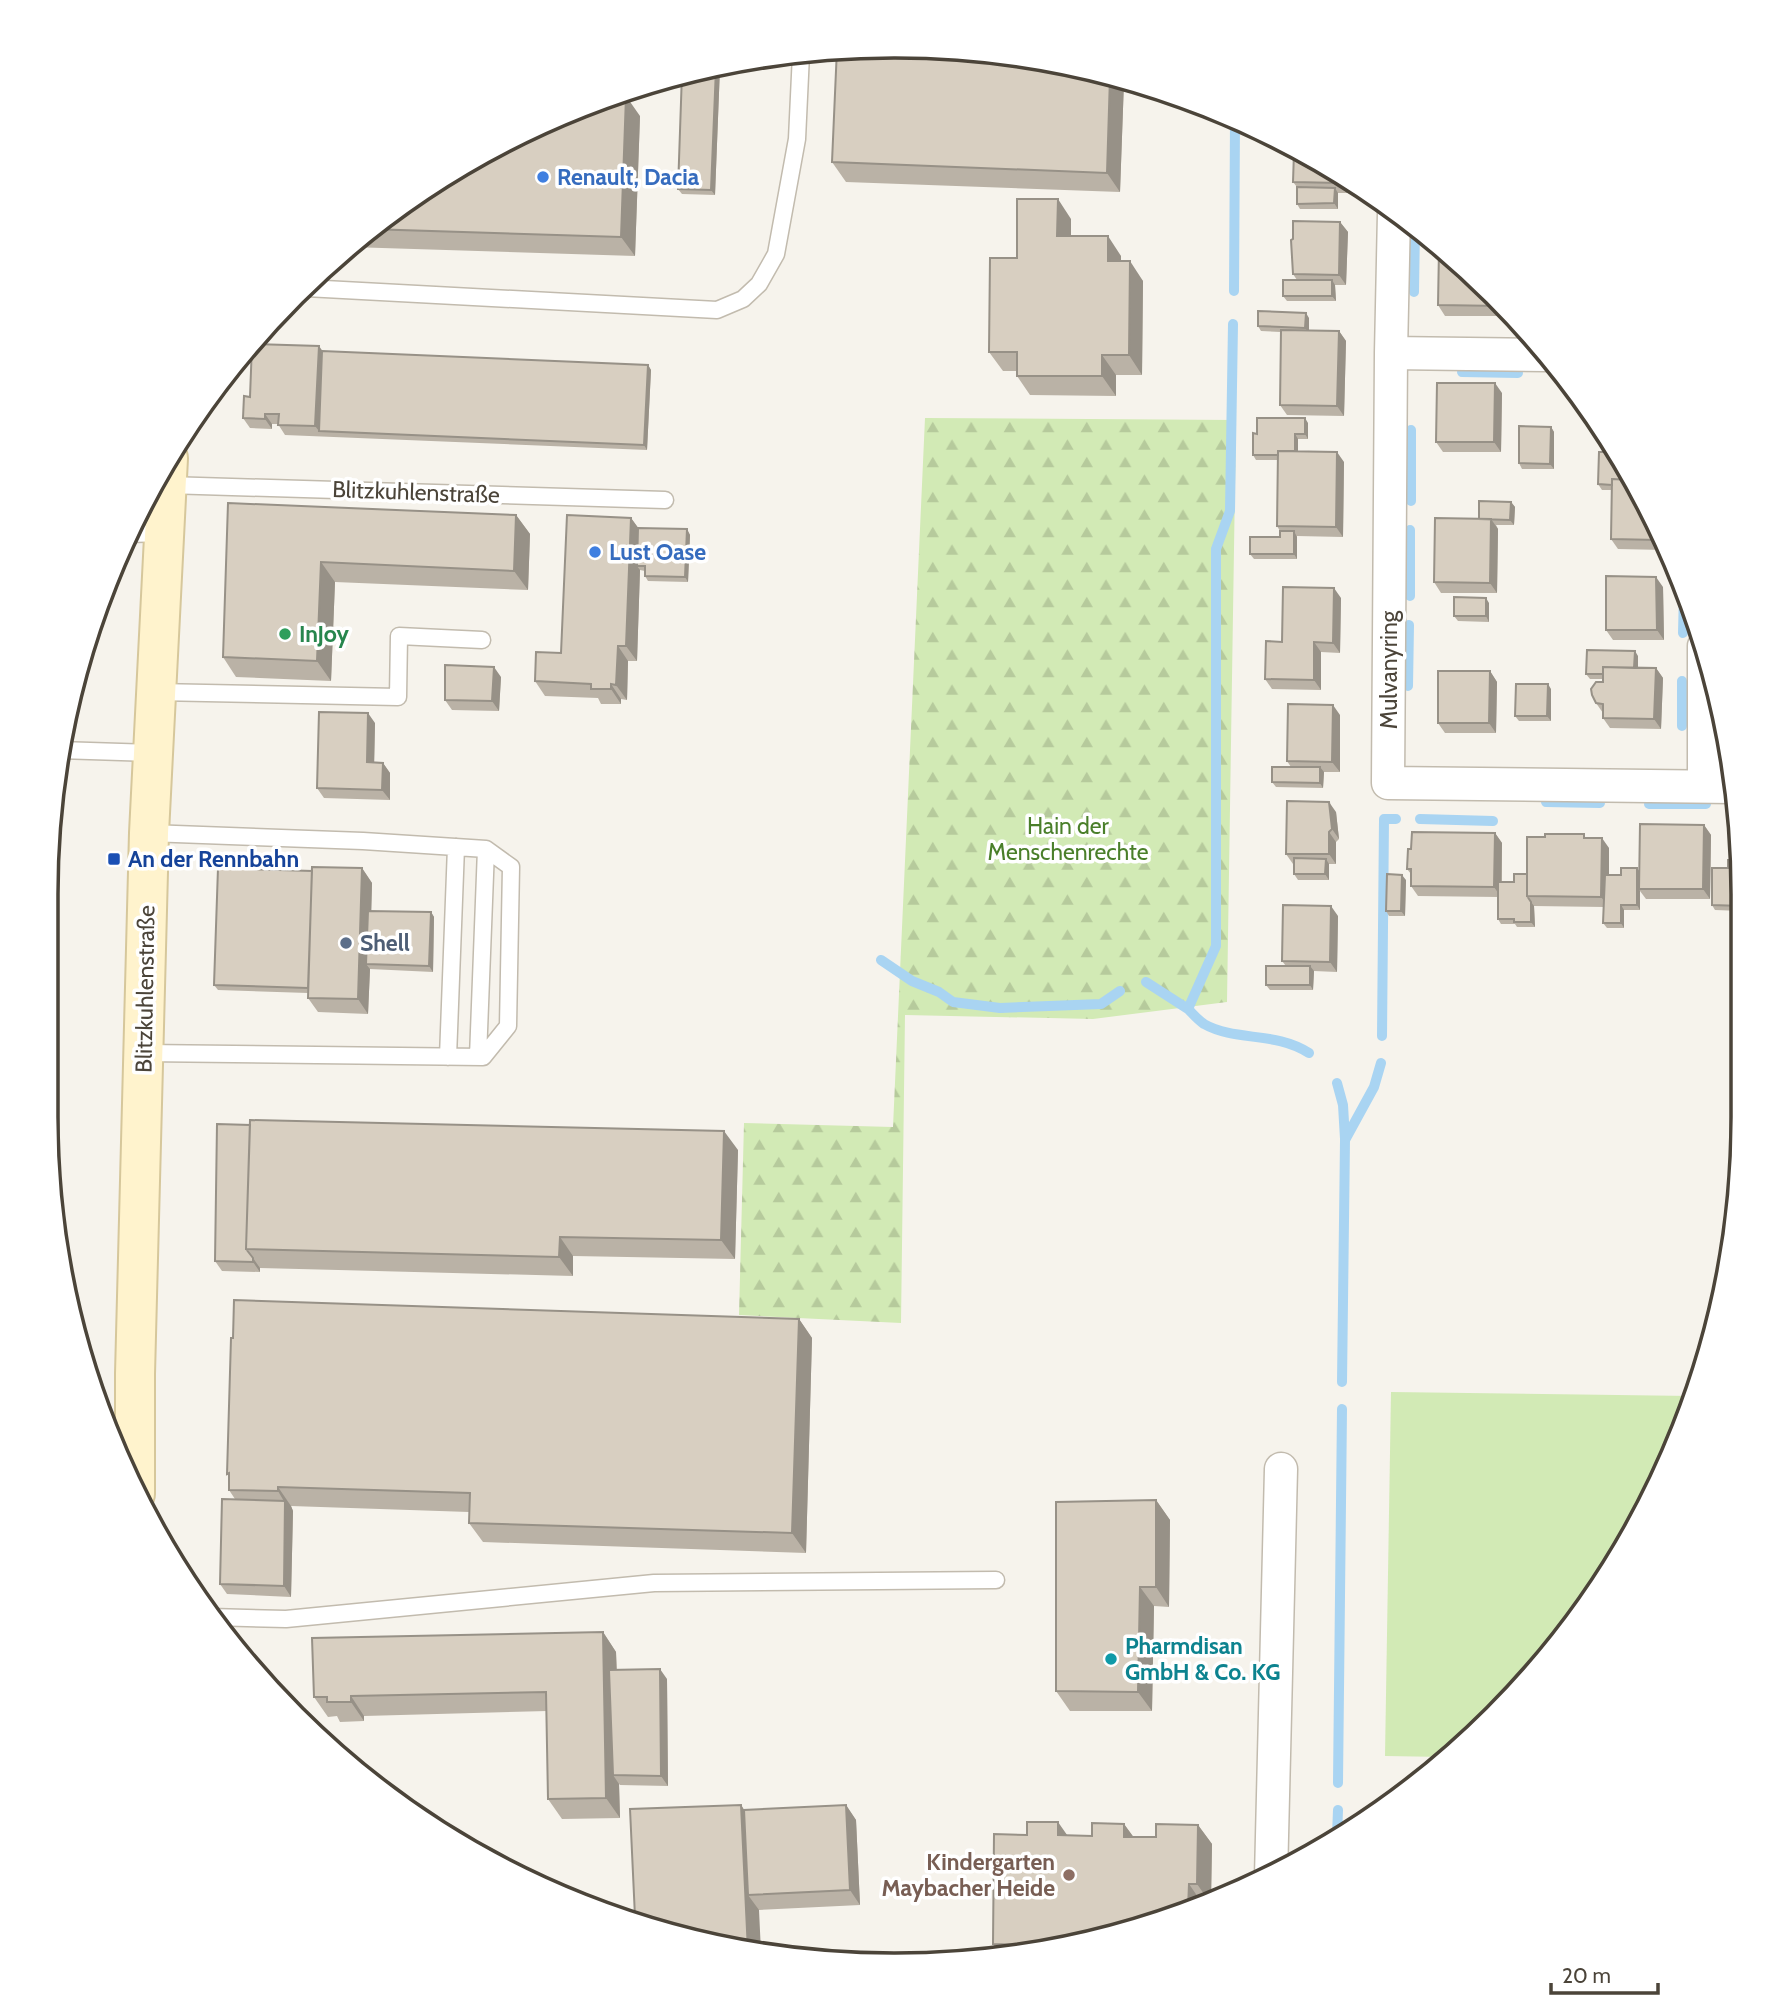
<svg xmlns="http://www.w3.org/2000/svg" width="1789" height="2011" viewBox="0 0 1789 2011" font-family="Cabin,sans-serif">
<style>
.green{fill:#d2eab5}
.forest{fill:url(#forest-firs)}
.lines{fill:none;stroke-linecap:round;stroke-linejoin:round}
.stream{stroke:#a9d4f2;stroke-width:10}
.lane-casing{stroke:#c2bbae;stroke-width:19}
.street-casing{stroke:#c2bbae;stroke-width:35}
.secondary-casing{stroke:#d6c79b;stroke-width:42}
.lane{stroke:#fff;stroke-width:16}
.street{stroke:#fff;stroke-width:32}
.secondary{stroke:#fff3cd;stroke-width:38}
.wall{fill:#bab2a6}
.shaded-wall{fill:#979187}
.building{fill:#d8cfc1;stroke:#979187;stroke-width:2}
.shop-dot{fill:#3f7fe0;stroke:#fff;stroke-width:2.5}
.leisure-dot{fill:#2e9e5b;stroke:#fff;stroke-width:2.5}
.transit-dot{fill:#1a4fb4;stroke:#fff;stroke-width:2.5}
.service-dot{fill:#5c6f8a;stroke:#fff;stroke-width:2.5}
.culture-dot{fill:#0f9aa8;stroke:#fff;stroke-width:2.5}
.education-dot{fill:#8d6e63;stroke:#fff;stroke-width:2.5}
.labels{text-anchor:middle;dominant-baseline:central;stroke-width:7;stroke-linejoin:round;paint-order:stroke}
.shop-label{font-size:23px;font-weight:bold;fill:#366cbe;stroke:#fff;text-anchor:start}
.street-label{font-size:23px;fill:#4b4439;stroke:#fff}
.leisure-label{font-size:23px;font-weight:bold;fill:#27864d;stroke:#fff;text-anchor:start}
.park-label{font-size:23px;fill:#4a7f2a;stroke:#fff}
.transit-label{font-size:23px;font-weight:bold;fill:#164399;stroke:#fff;text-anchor:start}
.service-label{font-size:23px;font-weight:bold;fill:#4e5e75;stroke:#fff;text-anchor:start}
.culture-label{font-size:23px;font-weight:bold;fill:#0d838f;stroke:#fff;text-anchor:start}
.education-label{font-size:23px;font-weight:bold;fill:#785e54;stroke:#fff;text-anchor:end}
.rim{fill:none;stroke:#4b4439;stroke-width:3.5}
</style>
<defs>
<pattern id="forest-firs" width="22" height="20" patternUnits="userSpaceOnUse" patternTransform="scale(1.75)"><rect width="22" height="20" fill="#d2eab5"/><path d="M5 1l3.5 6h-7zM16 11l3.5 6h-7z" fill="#b6ca9c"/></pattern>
</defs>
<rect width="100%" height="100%" fill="#f6f3ec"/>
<path class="green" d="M1391 1392 1692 1396 1656 1492 1568 1634 1445 1757 1385 1756Z"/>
<path class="forest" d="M925 418 1236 420 1227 1002 1093 1019 905 1015 901 1323 739 1315 744 1123 893 1127Z"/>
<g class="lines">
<path class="stream" d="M1234 291 1235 121
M1414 292 1415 228
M1233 324 1230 511 1216 549V946L1188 1009C1193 1014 1198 1020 1204 1024 1236 1042 1275 1031 1309 1053
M1462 372 1518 373
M1559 374H1565
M1411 501V430
M1410 596V530
M1683 633 1684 593
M1408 686 1409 625
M1682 726V681
M1546 802 1600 803
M1649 804H1706
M1420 819 1493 821
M881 960 912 981 939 992 953 1002 1000 1008 1101 1004 1120 991
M1146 982 1188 1009
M1382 1036 1384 819H1396
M1337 1083 1343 1105 1345 1139
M1342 1382 1345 1140 1374 1087 1381 1063
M1338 1783 1342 1409
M1337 1836 1338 1810"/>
<defs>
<path id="lane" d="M306 288 717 310 743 299 759 284 776 254 797 139 801 54
M167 485 665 500
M128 534 164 533
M156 692 398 697 399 636 482 640
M59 750 152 753
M144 1053 483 1057 508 1026 511 867 486 849 363 841 149 833
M448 1057 456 847
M478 1057 486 849
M211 1617 286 1619 654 1583 996 1580"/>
<path id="street" d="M1394 213 1391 353 1388 783 1733 787
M1391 353 1547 355
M1704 646V786
M1271 1877 1281 1469"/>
<path id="secondary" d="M135 1494V1374L149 833 168 458"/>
</defs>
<use href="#lane" class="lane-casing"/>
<use href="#street" class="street-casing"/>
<use href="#secondary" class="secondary-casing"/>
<use href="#lane" class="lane"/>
<use href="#street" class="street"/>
<use href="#secondary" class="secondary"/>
</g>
<path class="wall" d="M1006 53 1124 81 1120 192 846 182 832 162Z
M720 67 715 195 682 194 678 189 682 73Z
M640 116 635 256 350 247 378 221Z
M1291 147 1319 159 1348 180 1347 193H1338V209H1300L1297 204V187L1293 182 1294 156 1291 152Z
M1071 219V236L1121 256V261L1143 281 1142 375H1116V396L1030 395 1017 376V371H1003L989 352 1017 258Z
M1340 222 1348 232 1346 285H1335L1336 301H1287L1283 296 1297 280 1293 274Z
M1455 256 1510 316H1445L1438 305Z
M1309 318V330L1339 331 1346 341 1344 416 1287 415 1280 405 1281 332 1261 331 1258 326Z
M322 351 648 365 651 370 647 450 285 435 278 424H272V429L250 428 243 418 250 397Z
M1502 393 1501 452H1443L1436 442Z
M1308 423V439H1298V451L1344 462 1343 537 1297 536V559H1254L1250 554 1280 537V531L1277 526 1278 460H1256L1253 455 1257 434Z
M1551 427 1554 432V469H1522L1519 463Z
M1605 436 1656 519 1665 542V550L1618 549 1611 539 1612 490H1602L1598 484 1608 452 1604 447Z
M1511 502 1515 507 1514 525H1496L1498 529 1497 593H1441L1434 582 1479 519Z
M228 503 516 515 530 534 528 590 335 582 331 681 236 677 223 657Z
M631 518 638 528 687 529 690 535 688 582 648 581 645 576V571L640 570 637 661H628L627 700 621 699V704H601L598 698 545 696 535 681 561 653Z
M1663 587 1664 640H1613L1606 630Z
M1341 598 1340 653 1321 652V690L1272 689 1265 679 1282 642Z
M1489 603V622L1458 621 1454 616Z
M1638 656V668H1656L1663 678 1661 729 1610 728 1603 718V713L1596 703 1603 679H1590L1586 674Z
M1490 671 1497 682 1496 733H1445L1438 723Z
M501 677 499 711 452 710 445 700Z
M1551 689V721H1519L1515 716Z
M1340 715V772H1324L1323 788 1276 787 1272 782 1291 767 1287 761Z
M375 723 374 762 383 763 390 773V800L324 798 317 788Z
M1336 812 1339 839 1336 842V864H1329V880H1298L1294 874V864H1293L1286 854Z
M1704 825 1711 835 1710 899H1646L1640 891V910H1624V928H1607L1603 923 1604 907 1534 906 1535 927H1517L1515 924H1501L1498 919V897L1418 896 1411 886V874L1407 869 1411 849 1495 833 1502 843V882H1514L1587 838 1609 848V875H1621L1639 871Z
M1742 860V911L1715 910 1712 905 1728 868Z
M362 868 372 883 371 911 431 912 434 917 433 972 370 969 368 1014 318 1012 308 998V993L218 990 214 985 312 871Z
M1406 880 1405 916H1389L1386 911Z
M1338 916 1337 972 1314 971 1313 990H1270L1266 985 1286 966 1282 961Z
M217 1124 738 1150 735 1259 573 1256V1276L260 1268V1272L222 1271 215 1261Z
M799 1319 812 1338 806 1553 483 1542 469 1523V1512L291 1506 293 1511 291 1597 227 1594 220 1584 235 1499 229 1490V1477L227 1474Z
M1156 1500 1170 1520 1169 1607 1154 1606 1152 1711H1070L1056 1691Z
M603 1632 616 1652 617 1670 667 1679 668 1786 620 1785 619 1784 620 1818 562 1819 548 1799 547 1711 364 1716V1721L340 1722 337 1716 328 1717 314 1697Z
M741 1805 744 1810 846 1805 856 1820 860 1905 759 1910 728 1949Z
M1124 1824 1133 1837H1156L1198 1825 1212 1844 1211 1900 1114 1937 998 1952 993 1944 1067 1836H1092Z"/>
<path class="shaded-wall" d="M720 67 715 195 711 190 716 68Z
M1110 77 1124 81 1120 192 1107 173Z
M626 96 640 116 635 256 621 237Z
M1340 175 1348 180 1347 193 1340 183Z
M1335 188 1338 193V209L1334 203Z
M1058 199 1071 219V255L1057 236Z
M1340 222 1348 232 1346 285 1339 275Z
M1108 236 1121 256V280L1108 261Z
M1130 261 1143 281 1142 375 1129 355Z
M1332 280 1335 285 1336 301 1332 296Z
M1306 313 1309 318V333L1305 328Z
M1339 331 1346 341 1344 416 1337 406Z
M319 346 326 356 319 431 315 426Z
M1102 355 1116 375V396L1102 376Z
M648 365 651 370 647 450 644 445Z
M1495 383 1502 393 1501 452 1494 442Z
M265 414 272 424V429L265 419Z
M1305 418 1308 423V439L1305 434Z
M1551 427 1554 432V469L1550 464Z
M1295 434 1298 439V461L1295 456Z
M1337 452 1344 462 1343 537 1336 527Z
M1511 502 1515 507 1514 525 1510 520Z
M516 515 530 534 528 590 514 571Z
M631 518 642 533 637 566 640 570 637 661 626 646Z
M1491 519 1498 529 1497 593 1490 583Z
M1658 524 1665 542V550L1658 540Z
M687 529 690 535 688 582 685 577Z
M1294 531 1297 537V559L1294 554Z
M321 562 335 582 331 681 317 661Z
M1656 577 1663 587 1664 640 1657 630Z
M1334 588 1341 598 1340 653 1333 643Z
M1486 598 1489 603V622L1486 616Z
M1314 642 1321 652V690L1314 680Z
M618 646 628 661 627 700 616 685Z
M1635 651 1638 656V678L1634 673Z
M494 667 501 677 499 711 492 701Z
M1656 668 1663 678 1661 729 1654 719Z
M1490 671 1497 682 1496 733 1489 723Z
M611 684 621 699V704L611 689Z
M1548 684 1551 689V721L1547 716Z
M1333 705 1340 715V772L1332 762Z
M368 713 375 723 374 772 367 762Z
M383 763 390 773V800L382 790Z
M1320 767 1324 772 1323 788 1320 783Z
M1329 802 1336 812 1339 839 1332 829Z
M1704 825 1711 835 1710 899 1703 889Z
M1329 832 1336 842V864L1329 854Z
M1495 833 1502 843 1501 897 1494 887Z
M1602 838 1609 848V907L1601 897Z
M1326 859 1329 864V880L1325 874Z
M362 868 372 883 370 965 366 964 370 969 368 1014 358 999Z
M1637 868 1641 873 1639 889 1640 891V910L1637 905Z
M1402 875 1406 880 1405 916 1401 911Z
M1531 902 1534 906 1535 927 1531 922Z
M1621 905 1624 910V928L1621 923Z
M1331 906 1338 916 1337 972 1330 962Z
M431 912 434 917 433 972 429 966Z
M1310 966 1314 971 1313 990 1310 985Z
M724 1131 738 1150 735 1259 721 1240Z
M560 1237 573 1256V1276L559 1257Z
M253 1258 260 1268V1272L253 1262Z
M799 1319 812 1338 806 1553 792 1533Z
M278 1487 291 1506 293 1511 291 1597 284 1586 285 1503 278 1491Z
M1156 1500 1170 1520 1169 1607 1156 1587Z
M1140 1587 1154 1606 1152 1711 1138 1692Z
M603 1632 616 1652 619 1775H613L619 1784 620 1818 606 1798Z
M660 1669 667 1679 668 1786 661 1776Z
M351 1696 364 1716V1721L351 1702Z
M741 1805 754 1825 748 1895 759 1910 761 1952 748 1951Z
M846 1805 856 1820 860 1905 850 1890Z
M1058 1822 1072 1842 1058 1835Z
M1124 1824 1138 1843 1124 1837Z
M1198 1825 1212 1844 1211 1900 1209 1901 1197 1884Z
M1189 1884 1202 1903 1188 1909Z"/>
<path class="building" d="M839 47 1006 53 1110 77 1107 173 832 162 837 48Z
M716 68 711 190 678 189 682 73Z
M618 96H626L621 237 369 229 378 221 519 133Z
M1291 147 1319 159 1340 175V183L1293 182 1294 152H1291Z
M1297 187 1335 188 1334 203 1297 204Z
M1017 199H1058L1057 236H1108V261H1130L1129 355H1102V376H1017V352H989L990 258H1017Z
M1293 221 1340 222 1339 275 1293 274 1291 240 1293 239Z
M1439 249H1444L1455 256 1501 306 1438 305Z
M1283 280H1332V296H1283Z
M1258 311 1306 313 1305 328 1258 326Z
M1281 330 1339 331 1337 406 1280 405Z
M252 344 319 346 315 426 278 425 279 414H265V419L243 418 244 396 250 397Z
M322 351 648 365 644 445 319 431Z
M1437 383H1495L1494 442H1436Z
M1257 418H1305V434H1295V451H1278V455H1253V433L1257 434Z
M1519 426 1551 427 1550 464 1519 463Z
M1605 436 1611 447H1604Z
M1278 451 1337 452 1336 527 1277 526Z
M1599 452H1614L1631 480 1612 479V485L1598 484Z
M1612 479 1631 480 1656 519 1658 524V540L1611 539Z
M1479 501 1511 502 1510 520 1479 519Z
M228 503 516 515 514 571 321 562 317 661 223 657Z
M567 515 631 518 626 646H618L616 685 611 684V689H591V684L535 681 536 652 561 653Z
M1435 518 1491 519 1490 583 1434 582Z
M638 528 687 529 685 577 645 576V566H637Z
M1280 531H1294V554H1250V537H1280Z
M1606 576 1656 577 1657 630H1606Z
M1283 587 1334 588 1333 643 1314 642V680L1265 679 1266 641 1282 642Z
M1454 597 1486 598V616H1454Z
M1587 650 1635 651 1634 668 1603 667V674H1586Z
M445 665 494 667 492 701 445 700Z
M1603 667 1656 668 1654 719 1603 718V704L1596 703 1592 695 1591 689 1596 682H1603Z
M1438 671H1490L1489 723H1438Z
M1516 684H1548L1547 716H1515Z
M1288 704 1333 705 1332 762 1287 761Z
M319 712 368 713 367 762 383 763 382 790 317 788Z
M1272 767H1320V783L1272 782Z
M1287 801 1329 802 1332 829 1329 832V854H1286Z
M1640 824 1704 825 1703 889H1639Z
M1412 832 1495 833 1494 887 1411 886V869H1407L1408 849H1411Z
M1545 834H1584V838H1602L1601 897 1527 896V837H1545Z
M1294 858 1326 859 1325 874H1294Z
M1728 860H1742V906L1712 905V868H1728Z
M312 867 362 868 358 999 308 998Z
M218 868 312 871 308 988 214 985Z
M1621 868H1637V905H1621V923H1603L1605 875H1621Z
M1387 874 1402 875 1401 911H1386Z
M1514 874H1527V896L1531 902V922H1514V919H1498V882H1514Z
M1283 905 1331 906 1330 962 1282 961Z
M368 911 431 912 429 966 366 964Z
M1266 966H1310V985H1266Z
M250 1120 724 1131 721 1240 560 1237 559 1257 246 1249Z
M217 1124 250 1125 246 1249 253 1258V1262L215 1261Z
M234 1300 799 1319 792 1533 469 1523 470 1493 278 1487V1491L229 1490V1473L227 1474 231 1338H233Z
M222 1499 285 1501 284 1586 220 1584Z
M1156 1500V1587H1140L1138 1692 1056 1691V1502Z
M603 1632 606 1798 548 1799 546 1692 351 1696V1702H327V1697H314L312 1638Z
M660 1669 661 1776 613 1775 609 1670Z
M741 1805 748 1951 728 1949 635 1917 630 1809Z
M846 1805 850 1890 748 1895 744 1810Z
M1027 1822H1058V1835L1092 1836V1823L1124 1824V1837H1156V1824L1198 1825 1197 1884H1189L1188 1909 1114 1937 1025 1948V1945L993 1944 994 1834 1027 1835Z"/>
<g class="shop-dot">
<circle cx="543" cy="177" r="7"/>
<circle cx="595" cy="552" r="7"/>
</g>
<circle class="leisure-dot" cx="285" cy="634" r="7"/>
<rect class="transit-dot" x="107" y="852" width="14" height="14" rx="3.5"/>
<circle class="service-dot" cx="346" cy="943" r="7"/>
<circle class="culture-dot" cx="1111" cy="1659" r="7"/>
<circle class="education-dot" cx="1069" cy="1875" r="7"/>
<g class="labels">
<g class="shop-label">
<text x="557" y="177">Renault, Dacia</text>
<text x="609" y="552">Lust Oase</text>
</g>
<g class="street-label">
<text transform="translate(416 492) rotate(2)">Blitzkuhlenstraße</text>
<text transform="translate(1389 670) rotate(-90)">Mulvanyring</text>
<text transform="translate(145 989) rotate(-89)">Blitzkuhlenstraße</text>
</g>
<g class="leisure-label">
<text x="299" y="634">InJoy</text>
</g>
<g class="park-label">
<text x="1068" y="826">Hain der<tspan x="1068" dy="26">Menschenrechte</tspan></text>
</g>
<g class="transit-label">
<text x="128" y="859">An der Rennbahn</text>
</g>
<g class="service-label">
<text x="360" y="943">Shell</text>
</g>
<g class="culture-label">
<text x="1125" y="1646">Pharmdisan<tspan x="1125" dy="26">GmbH &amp; Co. KG</tspan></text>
</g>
<g class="education-label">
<text x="1055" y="1862">Kindergarten<tspan x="1055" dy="26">Maybacher Heide</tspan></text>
</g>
</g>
<path d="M0 0H1789V2011H0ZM894 58H895A836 836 0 0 1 1731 894V1117A836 836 0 0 1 895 1953H894A836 836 0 0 1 58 1117V894A836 836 0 0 1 894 58Z" fill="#fff" fill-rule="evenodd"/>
<path class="rim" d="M894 58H895A836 836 0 0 1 1731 894V1117A836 836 0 0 1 895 1953H894A836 836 0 0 1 58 1117V894A836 836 0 0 1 894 58Z"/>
<path d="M1551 1983v10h107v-10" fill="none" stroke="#4b4439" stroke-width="3.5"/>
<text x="1562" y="1983" font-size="21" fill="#4b4439" stroke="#ffffff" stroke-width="5" paint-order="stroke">20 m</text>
</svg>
